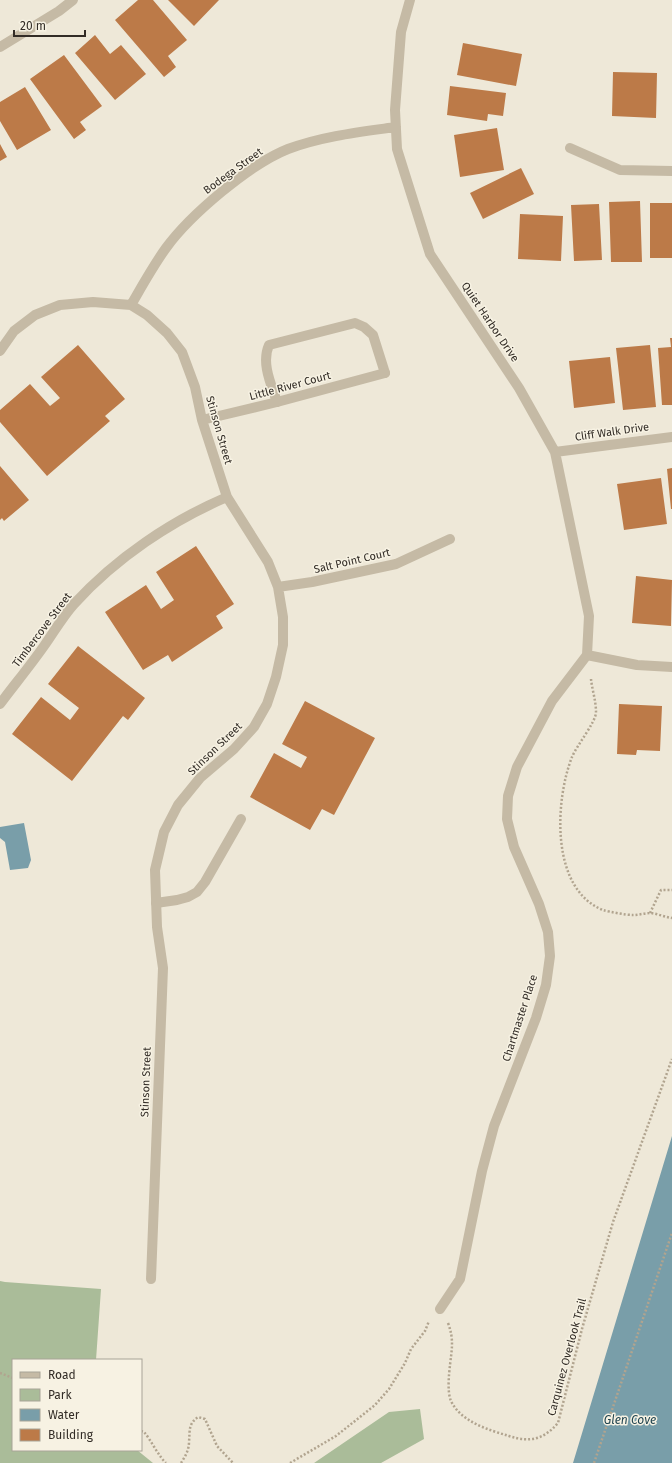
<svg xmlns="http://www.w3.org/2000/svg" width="672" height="1463" viewBox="0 0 672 1463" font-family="'Fira Sans',sans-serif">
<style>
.green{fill:#aabc99}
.water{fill:#799ea9}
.building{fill:#bc7a48}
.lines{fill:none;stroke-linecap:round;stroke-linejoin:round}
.path{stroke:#b1a48f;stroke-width:2.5;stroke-dasharray:2 2;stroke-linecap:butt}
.lane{stroke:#c5baa5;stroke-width:10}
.street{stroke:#c5baa5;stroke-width:10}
.labels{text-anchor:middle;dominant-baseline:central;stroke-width:3;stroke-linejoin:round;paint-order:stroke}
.street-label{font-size:11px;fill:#322c26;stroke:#f7f2e3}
.water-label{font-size:12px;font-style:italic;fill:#1f434f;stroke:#f7f2e3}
</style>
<rect width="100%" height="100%" fill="#eee8d8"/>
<path class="green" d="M0 1281 5 1282 101 1289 96 1360H13V1450H137L153 1463H0Z
M420 1409 424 1439 381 1463H314L389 1412Z"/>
<path class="water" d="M24 823 31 860 28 868 10 870 5 842 0 838V827Z
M672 1136V1463H573Z"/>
<path class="building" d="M138 0H153L187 40 168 56 176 67 164 77 115 20Z
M168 0H219L194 26Z
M95 35 110 54 121 45 146 74 115 100 75 53Z
M463 43 522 54 516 86 457 75Z
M64 55 102 106 80 122 86 130 74 139 30 79Z
M613 72 657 73 656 118 612 116Z
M450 86 506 93 503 116 488 114 487 121 447 115Z
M25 87 51 130 17 150 0 121V102Z
M497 128 504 170 460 177 454 135Z
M0 144 7 157 0 161Z
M521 168 534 194 483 219 470 193Z
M640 201 642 262H611L609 202Z
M650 203H672V258H650Z
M599 204 602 260 574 261 571 205Z
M520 214 563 216 561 261 518 259Z
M670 338H672V405H662L658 348 671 347Z
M78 345 125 399 105 416 110 421 47 476 0 422V410L30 384 50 406 60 398 41 377Z
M650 345 656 407 623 410 616 348Z
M610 357 615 403 574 408 569 361Z
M0 466 29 500 4 521 2 518 0 520Z
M672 468V509H671L667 469Z
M661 478 667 524 624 530 617 484Z
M196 546 234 604 216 616 223 628 172 662 168 655 143 670 105 612 146 585 161 609 174 600 156 572Z
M636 576 672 580 671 626 632 623Z
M78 646 145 698 128 720 123 716 72 781 12 734 41 697 70 720 79 708 48 684Z
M305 701 375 738 334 815 322 809 310 830 250 797 274 753 301 768 307 757 282 744Z
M619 704 662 706 660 751 637 750 636 755 617 754Z"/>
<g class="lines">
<path class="path" d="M591 679C592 689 596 701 596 712 596 722 577 745 572 757 555 800 550 889 603 910 610 912 626 915 633 915 639 915 645 913 651 913 658 914 665 917 672 918
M650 913 661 890H672
M448 1323C454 1339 452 1348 450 1365 449 1374 447 1392 451 1401 461 1422 489 1430 509 1436 531 1443 544 1439 558 1423L582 1329 613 1222 672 1059
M0 1373 13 1378
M141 1431 144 1432C151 1440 159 1457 166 1463
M181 1463C185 1457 189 1450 189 1442 190 1431 188 1424 198 1417L205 1419 217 1446 233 1463
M290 1463 336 1436 375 1405 389 1389 405 1363 411 1349 425 1331 429 1321
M594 1463 672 1233"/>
<path class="lane" d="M277 402C271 384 261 363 269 345L355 323 364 327 373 335 385 373
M156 903 177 900 188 897 197 892 205 882 241 819"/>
<path class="street" d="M410 0 401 32 395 110 397 149 430 254 519 388 555 452 589 616 587 655
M0 47 59 11 73 0
M570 148 620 170 672 171
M131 305C142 286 153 266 166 248 190 215 250 164 288 149 323 136 360 132 396 127
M0 351 14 331 35 315 60 305 93 302 131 305 147 315 167 333 182 352 195 387 202 420 227 497 268 562 278 587 283 617V645L276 677 267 704 254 727 234 749 200 778 178 805 164 832 155 870 157 927 163 968 151 1279
M202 420 277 402 385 373
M555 452 672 437
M278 587 312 582 396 564 450 539
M587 655 637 665 672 667
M0 704C15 684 30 666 44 646 54 632 63 616 74 604 116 558 171 521 227 497
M440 1309 460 1279 482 1171 494 1126 536 1018 546 985 550 956 548 932 539 904 514 847 507 819 508 796 517 767 552 701 587 655"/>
</g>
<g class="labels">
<g class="street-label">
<text transform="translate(233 171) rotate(-36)">Bodega Street</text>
<text transform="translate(490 322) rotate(56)">Quiet Harbor Drive</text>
<text transform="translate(290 386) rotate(-15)">Little River Court</text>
<text transform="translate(219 430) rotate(74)">Stinson Street</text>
<text transform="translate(612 432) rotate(-8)">Cliff Walk Drive</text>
<text transform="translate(352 561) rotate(-13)">Salt Point Court</text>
<text transform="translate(42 630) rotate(-53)">Timbercove Street</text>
<text transform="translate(215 749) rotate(-44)">Stinson Street</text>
<text transform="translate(520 1018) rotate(-72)">Chartmaster Place</text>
<text transform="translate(146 1082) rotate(-88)">Stinson Street</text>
<text transform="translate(567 1357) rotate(-75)">Carquinez Overlook Trail</text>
</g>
<g class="water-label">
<text x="630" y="1420">Glen Cove</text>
</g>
</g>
<rect x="12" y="1359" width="130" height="92" fill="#f7f2e3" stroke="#a8a397"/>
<rect x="20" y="1372" width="20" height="6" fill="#c5baa5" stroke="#a8a397"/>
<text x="48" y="1379" font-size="12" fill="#322c26">Road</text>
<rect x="20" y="1389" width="20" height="12" fill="#aabc99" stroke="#a8a397"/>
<text x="48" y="1399" font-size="12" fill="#322c26">Park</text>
<rect x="20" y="1409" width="20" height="12" fill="#799ea9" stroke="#a8a397"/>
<text x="48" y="1419" font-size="12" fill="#322c26">Water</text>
<rect x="20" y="1429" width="20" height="12" fill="#bc7a48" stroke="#a8a397"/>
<text x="48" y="1439" font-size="12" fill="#322c26">Building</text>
<path d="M14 30v6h71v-6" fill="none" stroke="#322c26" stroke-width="2"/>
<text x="20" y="30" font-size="12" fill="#322c26" stroke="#f7f2e3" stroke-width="3" paint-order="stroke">20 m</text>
</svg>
